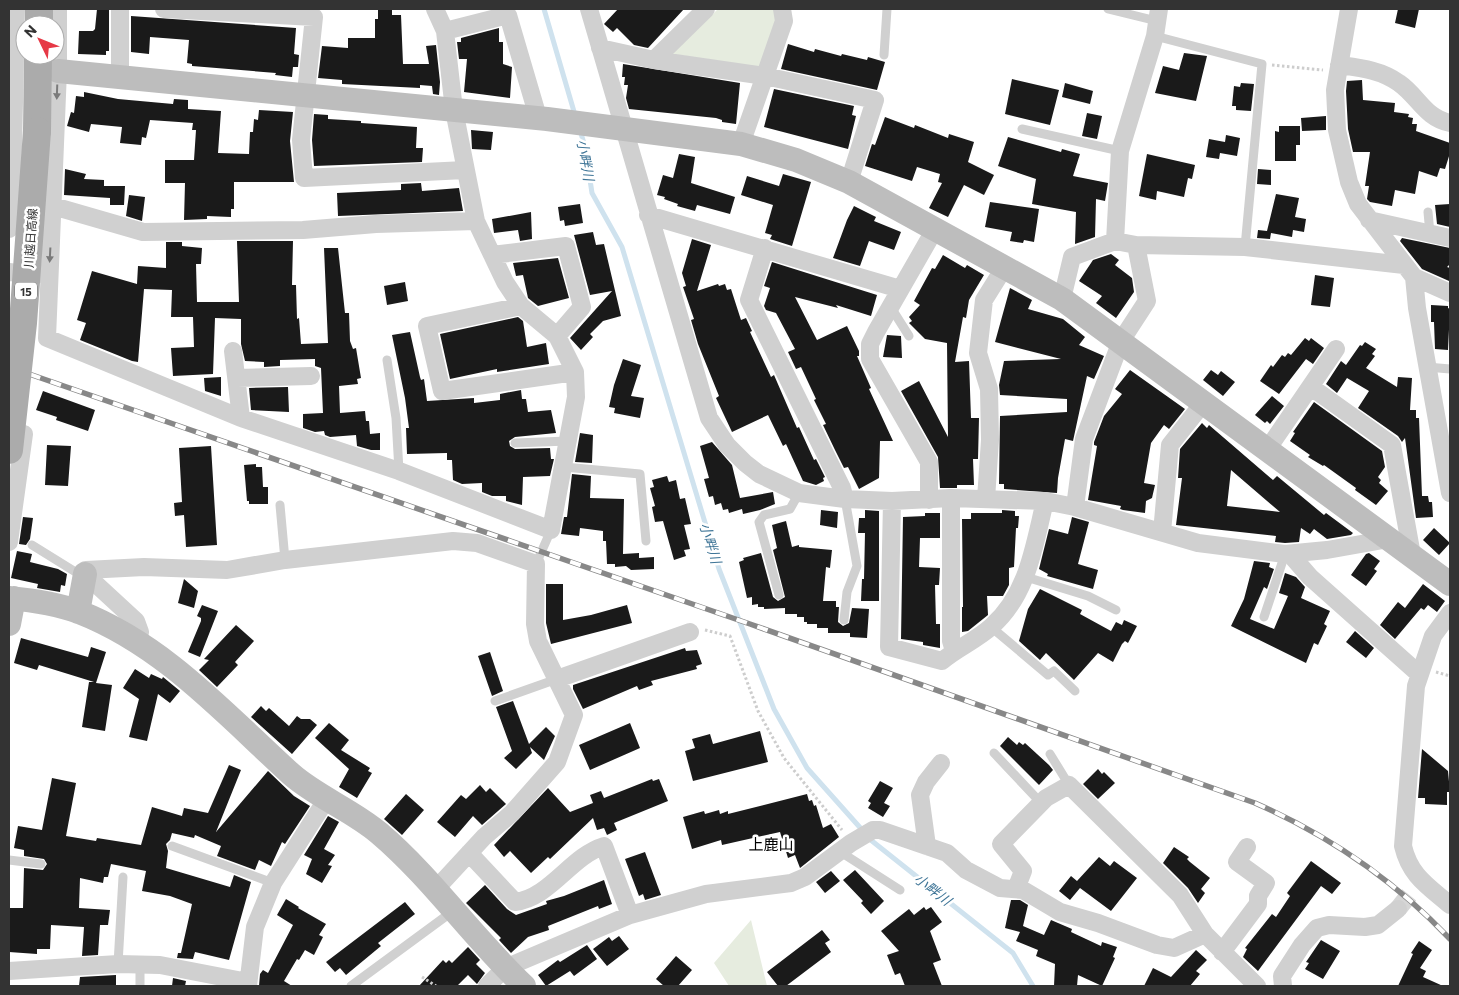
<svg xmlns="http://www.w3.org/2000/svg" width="1459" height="995" viewBox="0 0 1459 995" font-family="Commissioner,'Noto Sans JP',sans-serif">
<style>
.green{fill:#e6ecdf}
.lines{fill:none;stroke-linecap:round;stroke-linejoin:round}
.stream{stroke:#cfe2ee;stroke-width:5}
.building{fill:#1a1a1a;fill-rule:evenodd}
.street-tunnel{stroke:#d6d6d6;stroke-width:18;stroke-dasharray:18 9;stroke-linecap:butt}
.path{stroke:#cdcdcd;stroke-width:3;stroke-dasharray:2.5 2.5;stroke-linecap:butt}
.lane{stroke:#d0d0d0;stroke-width:9}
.street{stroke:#d0d0d0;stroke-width:18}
.secondary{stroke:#bdbdbd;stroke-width:24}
.primary{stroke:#ababab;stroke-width:28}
.rail-casing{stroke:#888;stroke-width:5.5}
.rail{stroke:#fff;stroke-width:4;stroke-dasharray:11;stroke-linecap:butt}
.primary-bridge{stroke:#ababab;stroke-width:28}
.oneway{fill:#7a7a7a}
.labels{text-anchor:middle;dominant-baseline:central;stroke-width:5;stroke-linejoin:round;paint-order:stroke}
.shield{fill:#fff;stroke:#707070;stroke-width:1}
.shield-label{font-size:11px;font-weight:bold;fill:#333}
.street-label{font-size:12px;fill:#333;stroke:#fff}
.water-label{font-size:14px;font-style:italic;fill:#3f7597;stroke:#fff}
.quarter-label{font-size:15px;fill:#000;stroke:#fff}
</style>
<rect width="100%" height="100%" fill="#fff"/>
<path class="green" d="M718 9H775L777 23 760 67 672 54Z
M751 920 767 986H729L714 963Z"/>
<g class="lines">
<path class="stream" d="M544 9 575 115
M580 130 585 147 592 193 622 247 719 569 774 709 807 768 872 841 1013 953 1033 986"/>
</g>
<path class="building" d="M97 9H109V51H106V55L78 54 79 31H93L95 29Z
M378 9H392V15H401L403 64H429L426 46 436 45 440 82 439 95 433 94 432 86 420 85V88L342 84V80L318 78 322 46 348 48V38H375V19H378Z
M618 9H684L648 48 634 45 617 28 613 32 604 24Z
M1398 9H1419L1415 28 1395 23Z
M131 16 296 28 294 54 299 55 298 67H293L292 77 275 75 276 73 192 66V64L187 63 189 40 150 37 149 54 131 52Z
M499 28V42H503V64L512 67 510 98 464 92 467 59H459L457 42H461V38Z
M788 44 814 52 815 49 841 56 842 54 867 60 868 57 885 62 877 90 781 69Z
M1184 53 1207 56 1196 101 1155 93 1163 66 1179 70Z
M623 64 740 83 736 124 722 122V120L716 118 629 109 626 98 628 85H624L625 77H622Z
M1012 79 1059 90 1050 125 1005 114Z
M1362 80 1363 100 1395 103 1394 112 1409 114 1408 117 1413 118 1412 124H1417L1416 131 1450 143V153L1445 169 1440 168 1437 177 1419 171 1415 194 1395 190 1392 206 1370 202 1367 199 1369 186H1365L1370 152H1353L1348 129 1346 91 1347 81Z
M1065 83 1093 91 1090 104 1062 97Z
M1241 83 1254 84 1251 111 1236 110V106H1232L1234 86 1240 87Z
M774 89 854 106 852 115 856 116 848 149 764 127Z
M84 92 118 99 173 104 174 99 188 100V109L221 111 218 153 249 154 250 132H253L254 119 258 120 259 110 293 112 290 141 294 182H234V209H231V217L207 216V219L184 220 185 183H165V160H194L196 130H192L193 123 150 120 146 138 142 137 141 145 120 143 122 127 91 124 89 132 67 126 71 112 74 113 76 96 84 97Z
M1087 113 1102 116 1097 139 1082 136Z
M314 114 328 115V119L361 121V123L417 127 416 148H423L422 162 314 166 312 140Z
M1326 116V130L1302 131 1301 118Z
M885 117 914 128 915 125 948 138 949 134 974 142 968 162 994 175 984 195 964 185 948 217 929 208 942 183 938 182 940 174 917 167 912 181 865 166 872 144 875 145Z
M1279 126H1300V145H1296V161H1275V131L1279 132Z
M471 130 493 132 491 150 472 149Z
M1226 135 1240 138 1237 156 1220 153 1219 159 1206 157 1209 139 1225 142Z
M1008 137 1061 152 1062 149 1080 154 1073 176 1108 183 1105 201 1096 199 1095 237 1075 244 1076 212 1032 204 1036 179 998 166Z
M679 154 695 157 691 183 735 197 730 214 697 205 695 211 677 206 678 204 664 199 665 197 657 195 663 175 673 178Z
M1147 154 1195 165 1192 179 1188 178 1184 197 1157 191 1156 200 1139 196Z
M65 169 86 174 84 179 104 180V186H125L124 205H110V198L64 195Z
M1258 169 1271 170V185L1257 184Z
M783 174 811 182 792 246 770 239 772 235 765 233 773 205 741 195 747 176 779 186Z
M421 183 422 191 459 188 463 211 338 216 337 193 401 190V184Z
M1276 194 1299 198 1295 217 1306 219 1304 232 1293 230 1292 237 1271 233 1270 239 1257 238 1258 230 1267 231Z
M129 195 145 197 142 221 126 216Z
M990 202 1039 209 1034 242 1024 240 1023 243 1010 241 1012 232 985 227Z
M580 204 583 223 565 226 564 220 560 221 558 207Z
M1450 204V227L1437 224 1435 205Z
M854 206 876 217 874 221 901 232 894 250 869 241 860 266 833 258 847 220Z
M531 212 532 239 520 241 518 230 494 233 492 219Z
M593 232 596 245 604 244 621 316 603 321 590 334 593 337 581 350 570 338 612 291 590 295 574 235Z
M1402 238 1450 248V264L1447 267 1450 268 1449 281 1422 269 1400 241Z
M692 239 711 245 697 291 718 284 719 286 725 284 727 290 731 289 741 320 746 318 752 331 750 332 771 377 774 375 797 428 799 427 814 460 816 459 825 477 823 478 824 481 816 485 803 481 786 444 783 446 768 415 732 432 716 398 719 396 698 344 691 320 694 319 683 287 686 286 682 273Z
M237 241H293L292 285H296L297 319 299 318 301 344 328 343 324 248H338L345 313H349L350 341 353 349 356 348 361 378 357 379 358 384 339 386 340 413 365 411 366 421H369L370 434 380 433V450H371L357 446 356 435 330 437 325 435 324 431 315 432 303 428V414L323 413 321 368 315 366V359L280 360V366L264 367V362L245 361 241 344V319L215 318 213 374 173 376 171 348 194 347 193 317H171L172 290 144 289 138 362 132 361 80 340 86 323 77 320 92 271 137 284 138 266 166 268V242H182V246L202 248 201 264H196L197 302H239Z
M1111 254 1119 260 1115 265 1132 278 1134 292 1116 318 1096 303 1102 296 1079 281 1093 260Z
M943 255 965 268 967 265 984 275 969 300 966 318 963 317 955 362 969 361 971 418H979L978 459H973L974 485H957V488H940L938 457 901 391 919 381 948 437 947 343 925 339 909 323 912 321 909 317 920 305 914 301 932 268 935 269Z
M558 258 569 298 538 306 528 298 523 275 516 276 513 263Z
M772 262 877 295 871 316 836 305 838 308 795 297 817 340 847 326 859 351V356H857L871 388 869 389 893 441H880L879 478 859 489 848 467 844 468 835 450 823 425 826 424 814 400 816 399 801 367 796 369 788 352 795 349 776 313 766 310 764 306 770 288 764 286Z
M1315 275 1334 278 1330 307 1311 305Z
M405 282 408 301 387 305 384 286Z
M1010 288 1032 300 1028 309 1063 319 1085 337 1079 345 1104 356 1094 379 1087 376 1073 441 1065 439 1058 478 1057 493 1004 489V484H999L1000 416 1067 412V399L1000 395 999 385 1004 361 1061 359 995 342Z
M1431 305 1448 306V308L1450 309 1448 350 1435 349 1434 322H1431Z
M518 317 523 321 527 347 546 343 549 364 497 372V369L450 379 440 334Z
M410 332 420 377 421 380 424 379 427 401 474 398V403L500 400V394L521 390 522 399H526L528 412 551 410 556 433 515 437 509 441 510 446 515 449 550 448 551 459H554L550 476 523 477 522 505 506 501V496H492L482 492V483L462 484 453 480 452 460H447V453L407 454 406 428H409L405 398 392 335Z
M887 335 901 336 902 358 883 357Z
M1305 338 1309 341 1311 338 1324 348 1313 364 1306 359 1279 394 1260 381 1271 365 1273 367 1282 355 1285 357 1288 353 1291 355Z
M1365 342 1376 349 1372 354 1375 356 1366 368 1397 387 1398 377 1412 378 1410 410H1416V418H1419L1422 496H1428L1429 502H1432L1433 517 1416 518 1405 438 1402 442 1398 436 1358 408 1369 391 1347 378 1337 393 1326 384 1341 361 1346 365 1360 345 1362 346Z
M623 359 641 365 631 396 644 398 640 418 614 413 615 408 609 407 614 385Z
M1130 370 1185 409 1169 429 1164 425 1151 443 1144 483 1155 485 1152 498 1146 501 1145 513 1123 510 1120 509 1121 506 1088 500 1097 446 1094 445V442L1104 416 1122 394 1115 389Z
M1211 370 1218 375 1221 371 1235 382 1223 396 1203 380Z
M221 377V396L205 391 204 378Z
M288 387 289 412 251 410 249 388Z
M43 391 95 410 88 431 56 420 57 417 36 410Z
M1272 396 1284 406 1270 424 1267 421 1265 423 1255 415Z
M1314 402 1382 451 1385 467 1378 477 1381 480 1379 483 1388 491 1376 505 1355 490 1356 488 1324 465 1323 466 1308 457 1310 455 1290 441 1295 433 1293 432Z
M1202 423 1207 428 1209 425 1273 480 1277 476 1324 515 1326 513 1353 533 1351 535 1327 539 1314 529 1310 534 1301 528 1299 542 1285 543 1275 542 1276 536 1176 525 1182 478H1178L1180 449ZM1231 470 1280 512 1227 506Z
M580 433 593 435 592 463 575 462Z
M712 442 732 465 740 498 773 492 775 504 760 510 743 514 742 509 729 513 728 509 723 510 721 503 715 505 713 496 709 497 704 479 709 478 700 446Z
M47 445 71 446 68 486 45 485Z
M211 446 217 545 186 547 184 515 175 516 174 503 182 502 179 448Z
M256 464V467H262L263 487H268V504H249V501H247L244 465Z
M572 474 591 476 590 498 624 499 623 554 639 553V558L654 557V569L631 570 626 566 615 567V564H607L606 541H603V531L580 528 579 536 561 534 564 517H567Z
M667 476 669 482 676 480 680 499 685 498 691 524 684 525 690 549 684 550 686 556 674 560 663 521 655 522 652 507 655 506 650 488 654 487 652 480Z
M821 510 838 512 837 528 820 525Z
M865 510 879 511V601H861L862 579H864L865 533H858L859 518H865Z
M1002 510 1015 511V516H1019L1018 528H1016L1014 567 1009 568V585L1003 596H987L988 615 968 631 962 632V607H963L962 519H971V513H1002Z
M925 513H940V538H920L919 567 940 568 939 585H935L936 624H940V648L923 645V642L901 639 903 517 925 516Z
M23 517 33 518 30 539 26 545 19 544Z
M1072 517 1089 522 1078 564 1098 570 1093 589 1047 576 1048 574 1039 569 1049 529 1068 534Z
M786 521 792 547 799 545V547L832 550 830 568 826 567 823 601H836V607H839L838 622 843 626 849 623 852 608 869 609 867 638 850 637V633H828V628H817V624H807V622H804V617H797V614H785V608L764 609V607H758V604L752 605V597L747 598 739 562 744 560 743 558 761 553 773 597 778 601 785 597 773 550 777 548 772 525Z
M1434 528 1450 543 1439 555 1423 540Z
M17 551 32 554 30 562 58 569 67 574 65 586 61 585 60 592 37 588 38 584 11 578Z
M1369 553 1380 561 1374 569 1377 571 1366 586 1351 575 1366 554Z
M1254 561 1270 563 1269 567 1274 569 1267 589 1264 587 1250 619 1274 629 1288 596 1279 593 1285 573 1296 577 1305 587 1301 598 1330 611 1324 624 1327 626 1318 645 1314 643 1306 663 1231 626 1244 599Z
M184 579 198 591 194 608 178 603Z
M546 584H563V620L591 615 627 605 632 623 551 644 546 623Z
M1423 584 1445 601 1437 612 1428 605 1424 610 1421 608 1395 639 1380 625 1398 602 1405 608Z
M1040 589 1082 610 1080 614 1111 631 1116 622 1122 625 1124 620 1137 626 1128 643 1125 641 1122 644 1113 662 1098 653 1074 680 1046 653 1040 660 1019 641 1028 609Z
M202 605 218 611 200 657 188 652 201 621V618L197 616Z
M236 625 254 641 235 662 238 665 217 687 199 670 209 660 204 659Z
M1355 631 1374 648 1366 658 1346 642Z
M21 638 88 657 91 647 106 652 96 683 112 685 105 731 82 727 89 682H94L39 665 37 670 14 663Z
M685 648 686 651 697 650 702 664 696 666 697 669 651 681 653 685 639 690 637 686 583 709 573 689V685Z
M490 652 503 691 492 696 478 656Z
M135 669 149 678 151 674 162 679 163 677 180 691 170 703 158 694 147 741 129 737 139 699 123 688Z
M513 701 529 744 546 727 555 736 544 760 530 747 532 753 516 769 504 758 512 751 496 707Z
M261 706 266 711 269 708 289 726 297 716 301 719H310L317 725 292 754 251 717Z
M329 723 349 740 341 750 370 768 368 771 372 773 357 798 339 787 349 769 315 738Z
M630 723 640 748 590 770 579 745Z
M760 731 768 762 693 781 685 751 695 748 692 739 710 734 713 744Z
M1008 737 1017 745 1019 742 1023 745 1025 743 1049 765 1053 770 1039 785 1000 746Z
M1422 749 1448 771 1450 792H1447V805L1425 804V798H1418Z
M229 765 241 770 216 832 268 771 294 796 310 806 285 844 282 842 271 866 259 860 255 870 217 856 221 846 195 835 194 838 172 833 170 840 166 844 168 851 166 868 230 887 234 875 251 882 229 960 195 952 193 959 177 958 178 953H181L192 904 170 896 142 891 146 871 111 864 108 877H104L103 883 80 878 79 908 110 910 108 925H100L98 955 82 956 84 927 51 925 50 949H37V954L9 952V908H23L24 868 43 870 47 864 44 859 24 856V850L14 848 18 826 42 830 52 778 76 783 66 836 96 841 97 838 141 845 152 807 182 816 184 808 208 813Z
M1098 769 1102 774 1104 772 1115 783 1098 799 1083 784Z
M652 779 653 781 659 779 668 801 614 823 617 830 607 835 604 828 597 830 593 818 550 859 548 857 531 873 510 851 504 857 494 845 548 788 570 812 593 803 590 795 601 791 604 798Z
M880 781 893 788 884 803 890 806 883 817 868 808 871 803 868 801Z
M480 785 486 792 490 788 506 804 482 825 473 816 455 837 437 822 461 795 466 799Z
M406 794 424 810 402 835 384 819Z
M807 794 809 801 812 800 814 806 816 805 823 828 831 824 839 837 800 868 795 855 788 858 780 832 722 845 721 840 692 849 683 817 704 811 705 814 719 810 720 814 728 811V814Z
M328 816 339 822 324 849 335 855 328 865 332 866 322 883 306 874 312 859 304 855Z
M1174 847 1189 857 1187 859 1190 862 1210 878 1201 889 1205 893 1198 903 1188 888 1163 863Z
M645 852 661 895 645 900 643 894 639 896 625 859Z
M1099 857 1110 866 1114 861 1137 878 1111 911 1080 888 1070 900 1059 891 1071 876 1077 881Z
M1311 861 1341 883 1332 894 1321 886 1258 971 1243 957 1247 949 1245 948 1272 914 1276 917 1290 896 1287 893Z
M855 870 884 901 871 914 861 903 863 901 843 880Z
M831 871 840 881 825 893 816 882Z
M604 880 612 904 599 909 598 906 548 926 549 930 528 937 511 953 499 940 501 938 466 903 485 885 507 909 516 915 547 904 546 901 564 896Z
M286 899 299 907 298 908 326 924 319 935 323 937 314 955 305 950 299 960 297 959 284 981 292 986H259L260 974 263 970 268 973 293 925 277 915Z
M1011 900H1020L1028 905 1023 926 1044 935 1051 920 1072 929 1071 932 1101 946 1102 942 1117 947 1113 957 1115 958 1102 986 1078 975 1077 986H1054L1055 964 1036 956 1038 950 1016 941 1020 932 1005 928Z
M405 902 415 914 378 943 381 946 346 975 340 968 335 972 326 962Z
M924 907 926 910 931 907 942 922 930 931 941 960 933 963 942 986H905L900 973 895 975 887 955 899 951 881 931 909 909 914 915Z
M822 930 830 940 825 943 831 952 786 986H778L767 972Z
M619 936 629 949 607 966 593 949 609 937 612 941Z
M1321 940 1340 951 1323 979 1305 969 1309 963 1306 962Z
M1419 941 1432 950 1420 968 1426 971 1423 977 1443 986H1398L1413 954 1411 953Z
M587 945 597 959 574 976 570 971 546 986 538 975 558 960 560 962Z
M468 947 480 960 476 964 485 973 477 984 468 975 457 986H419L443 960 446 963 449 960 452 963Z
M1196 950 1207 960 1196 971 1200 974 1190 986H1144L1153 968 1171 977Z
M676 956 692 970 678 986H664L656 979Z
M116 975V986H79L80 977Z
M173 978 186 981 185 986H172Z"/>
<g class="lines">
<path class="street-tunnel" d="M1398 909 1413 890"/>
<path class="path" d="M1272 65 1323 70
M705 630 730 636 758 711 784 758 842 830
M1436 672 1450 676
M422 977 436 986"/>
<path class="lane" d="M1108 9 1157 21
M1155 36 1262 64 1245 247
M884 55 887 9
M1022 129 1120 151
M1428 212 1430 234
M890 306 909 336
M387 360 396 418 399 471
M1427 367 1450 369
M515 443 568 441
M564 467 640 474 646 541
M280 505 285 560
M32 545 82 576
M536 564 551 530
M1026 577 1088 596 1116 610
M779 595 759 522 764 515 790 509 799 493
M1264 617 1285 554
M844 620 847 592 857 566 845 499
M991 627 1048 675 1054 671 1075 691
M495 701 557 679
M994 753 1041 803
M1050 754 1069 785
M172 846 273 883
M839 851 900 890
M9 860 41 864
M118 964 123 877
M140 964V986
M351 986 453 911"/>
<path class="street" d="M58 9V71L47 338 241 418 399 471 551 530 576 397 575 372 557 336 521 306 505 282 476 221 454 110 445 31 435 9
M164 9 314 17 301 140 304 178 465 170
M589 9 709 418 727 445 745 463 759 474 799 493 845 499 892 501 951 498 1045 501 1075 507 1198 543 1285 554 1327 550 1389 539
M1349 9 1335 90 1337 130 1349 182 1358 204 1414 277 1417 308 1450 493
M445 31 508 15 538 117
M600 48 654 60 765 76 875 100 849 182
M654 60 706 9
M1339 65C1361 68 1381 70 1399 83 1418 96 1425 118 1450 123
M120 77V9
M741 144 784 21 782 9
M53 206 143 232 303 230 376 224 476 221
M648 215 900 289
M1369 220 1450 238
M9 229 12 194 16 9
M1115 241 1120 151 1155 36 1159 9
M1136 245 1245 247 1404 265
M765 248 749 300 842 488 845 499
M492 255 566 246 582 307 557 336
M9 272 36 275
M1414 277 1450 293
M1062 299 1072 257 1115 241 1136 245 1147 301 1121 341 1084 439 1075 507
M521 306 427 326 442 391 575 372
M233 351 241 418
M237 378 311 376
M1311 387 1392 445 1412 555
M1267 450 1336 349
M951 498V641L954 651
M986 499 990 440 989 389 978 353 984 300 1004 268
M929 500V462L870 359V344L876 332 935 229
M892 501 889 647 942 661C957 648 977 640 992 626 1028 594 1034 546 1045 501
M1162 532 1170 445 1204 402
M9 542 24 434
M1290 554 1310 577 1419 674
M1450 613 1433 636 1416 686 1403 846C1410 876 1428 886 1450 905
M134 640 140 632 136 621 85 574 86 570 144 567 227 570 285 560 453 541 477 543 536 564 535 624 538 641 574 715 557 762 512 813 484 837 435 890
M557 679 690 632
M927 846 920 795 926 782 941 763
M469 853 515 902C550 898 571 856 604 846L630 915
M1016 889 1023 871 1001 844 1046 798 1069 785 1180 895 1205 934
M1222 952 1258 904V896L1266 883 1237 862 1247 847
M9 971 118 964 160 965 248 982
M248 986 255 927 273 883 326 800
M487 986 505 968 630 915 706 894 791 883 805 877 851 843 873 830H880L947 853 966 870 1000 888 1023 890 1060 912 1098 923 1157 945 1174 948 1205 934 1257 986
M1283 986 1282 976 1302 945 1317 928 1329 925 1365 927 1378 925 1398 909"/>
<path class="secondary" d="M58 71 547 119 741 144 796 160 849 182 1062 299 1450 584
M9 598C31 600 58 604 79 612 164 645 225 714 291 774 317 797 352 810 379 833 432 878 473 938 524 986
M78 612 85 574
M9 624 14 598"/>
<path class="primary" d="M39 25V9
M37 131 38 55"/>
<defs>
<path id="rail" d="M9 367 750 624 1255 803C1330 836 1394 880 1450 939"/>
</defs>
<use href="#rail" class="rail-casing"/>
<use href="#rail" class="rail"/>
<path class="primary-bridge" d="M9 450 23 323 37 131"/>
</g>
<defs><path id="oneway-solid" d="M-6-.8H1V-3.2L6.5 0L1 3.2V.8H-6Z" transform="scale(1.25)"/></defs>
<g class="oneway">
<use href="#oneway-solid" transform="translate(57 92) rotate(92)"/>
<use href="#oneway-solid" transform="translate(50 255) rotate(93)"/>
</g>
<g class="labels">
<rect class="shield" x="15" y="282.5" width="22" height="17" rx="4"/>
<g class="shield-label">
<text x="26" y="291">15</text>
</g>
<g class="street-label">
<text transform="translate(30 238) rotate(-86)">川越日高線</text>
</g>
<g class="water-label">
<text transform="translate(586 160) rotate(80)">小畔川</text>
<text transform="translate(711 543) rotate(73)">小畔川</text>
<text transform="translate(933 889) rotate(38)">小畔川</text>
</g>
<g class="quarter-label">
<text x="771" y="844">上鹿山</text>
</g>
</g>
<rect width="1459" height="995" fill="none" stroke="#333333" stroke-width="20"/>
<g transform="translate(40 40) rotate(313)"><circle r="24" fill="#ffffff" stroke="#adadad"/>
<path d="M0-4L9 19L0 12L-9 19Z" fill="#e63946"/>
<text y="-8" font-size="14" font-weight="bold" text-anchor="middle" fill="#333333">N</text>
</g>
</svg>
